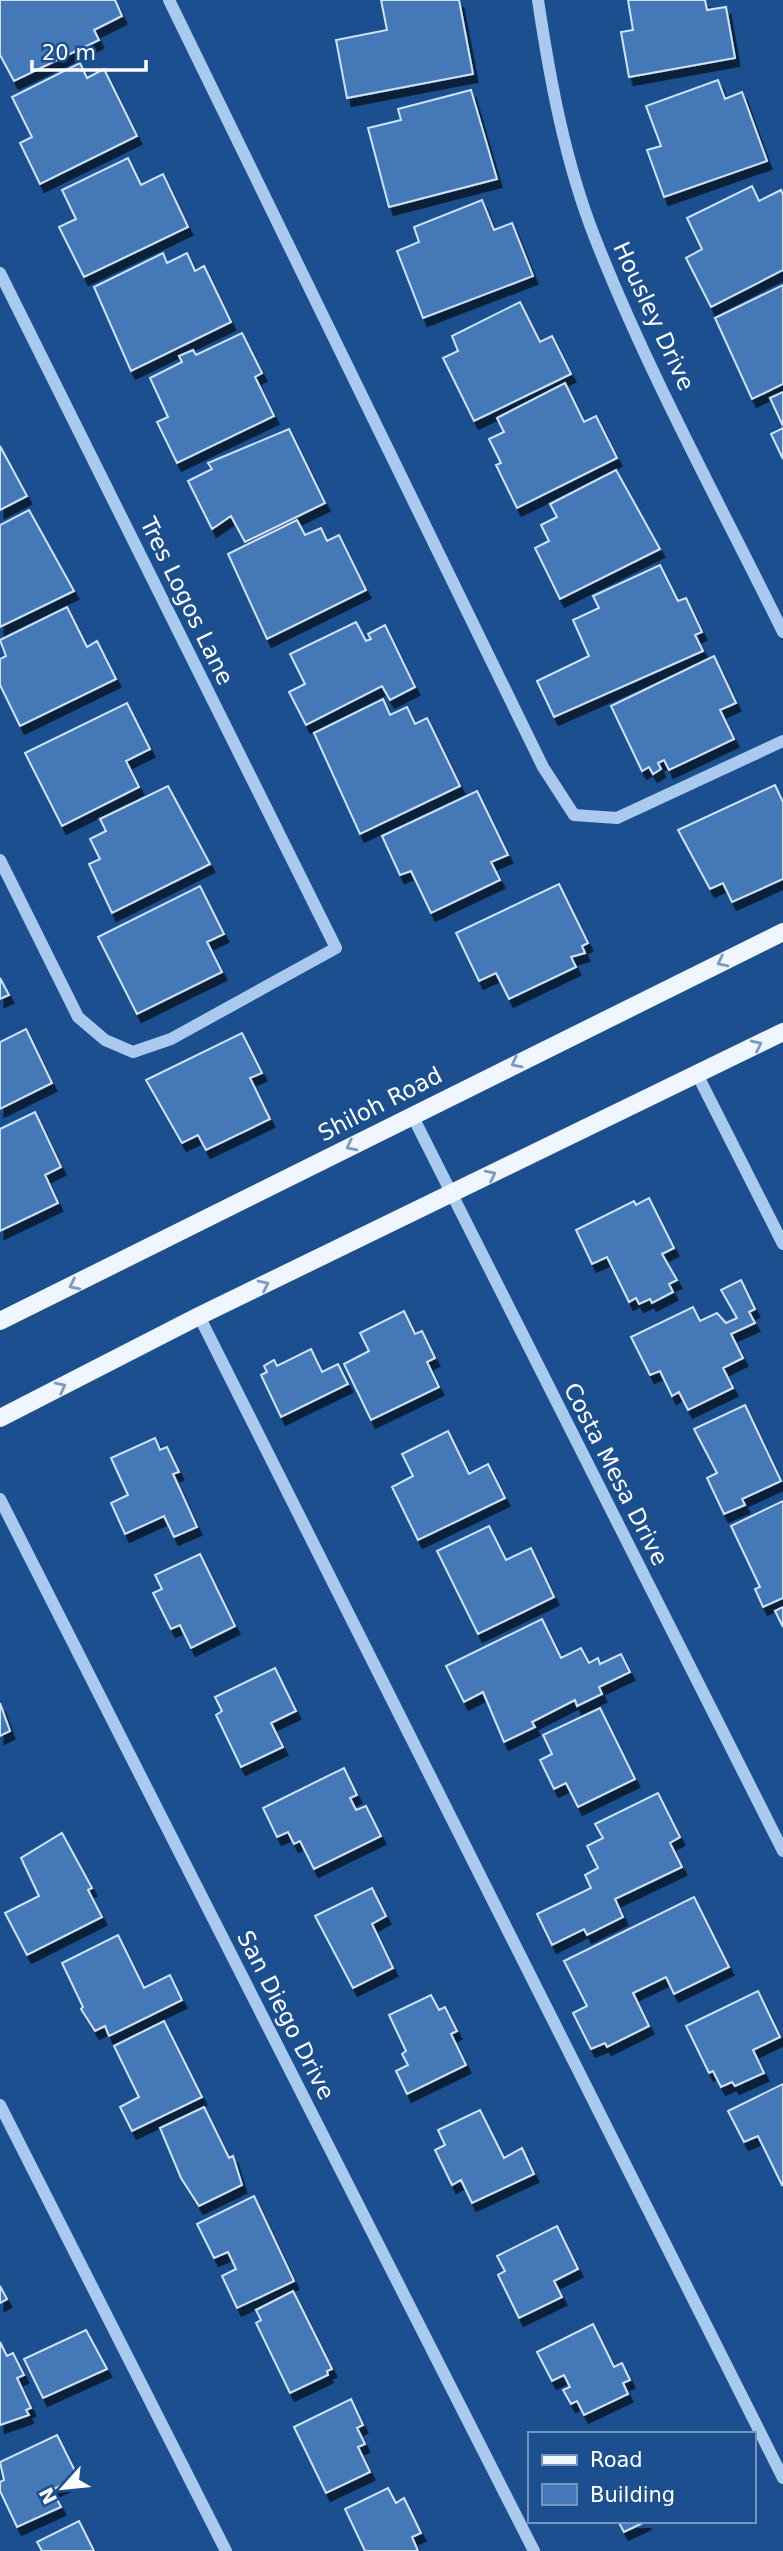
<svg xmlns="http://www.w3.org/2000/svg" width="783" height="2551" viewBox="0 0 783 2551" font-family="'DejaVu Sans',sans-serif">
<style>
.building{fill:#4478b7;stroke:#cfe3fa;stroke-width:2;filter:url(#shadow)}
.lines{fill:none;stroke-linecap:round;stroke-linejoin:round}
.minor{stroke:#a9c9ee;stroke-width:12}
.major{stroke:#f0f6ff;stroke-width:18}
.oneway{stroke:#7b9ac1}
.labels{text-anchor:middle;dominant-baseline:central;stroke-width:6;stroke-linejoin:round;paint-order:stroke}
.street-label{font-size:23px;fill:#fff;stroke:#1b4f8f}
</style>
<defs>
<filter id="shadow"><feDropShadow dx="4.5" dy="8" stdDeviation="0" flood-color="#0009"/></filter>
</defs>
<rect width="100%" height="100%" fill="#1b4f8f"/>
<path class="building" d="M0 0H115L122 16 94 30 99 40 14 81 0 55Z
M381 0H459L473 74 347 98 336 40 387 30Z
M628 0H705L707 10 726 7 735 58 629 77 621 32 633 30Z
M80 63 87 78 104 69 137 136 40 184 20 143 32 137 12 97Z
M718 80 725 99 742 92 767 161 664 197 647 150 661 146 646 106Z
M471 90 497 179 389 207 368 128 401 120 398 109Z
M128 158 141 185 163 174 188 227 84 277 59 227 76 219 62 190Z
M752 186 759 201 781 190 783 195V270L711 307 686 258 702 249 687 218Z
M482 200 494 230 512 223 533 276 423 318 397 251 419 242 414 227Z
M163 253 167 263 187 253 195 271 204 266 231 322 131 371 94 287Z
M783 285V384L752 399 715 318Z
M520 302 540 342 552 336 571 374 474 421 443 358 458 351 452 336Z
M242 333 262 373 255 377 274 416 177 463 157 422 168 417 150 378 182 362 179 356 193 350 196 355Z
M565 383 584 422 596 416 617 458 517 508 496 465 501 463 489 439 504 432 497 418Z
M783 392V426L770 398Z
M783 428V459L771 434Z
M289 429 325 503 245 542 231 516 212 529 188 481 212 469 208 463Z
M0 446 27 496 0 510Z
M616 470 660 549 560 599 535 548 549 541 541 525 557 517 550 504Z
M29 510 74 591 0 627V525Z
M297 520 305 535 321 528 327 541 339 535 366 590 267 639 228 554Z
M660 565 678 601 686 598 702 632 695 635 703 651 554 717 537 681 589 656 573 620 599 608 593 596Z
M67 607 87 647 97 641 116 679 20 726 0 685V659L6 656 0 640Z
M356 622 366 641 371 639 368 634 385 625 415 687 390 700 382 686 306 725 289 692 305 684 290 654Z
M714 656 736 703 720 710 734 739 669 770 664 760 658 763 661 769 653 774 649 767 642 771 611 706Z
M383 699 390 715 407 707 415 724 427 718 460 786 360 834 314 733Z
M127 703 150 749 126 761 139 787 62 826 25 753Z
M775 785 783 802V879L732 902 723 883 710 889 678 830Z
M168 786 210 864 112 913 89 864 100 859 90 839 106 831 100 819Z
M477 791 508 855 491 862 500 880 431 913 411 871 400 875 382 836Z
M559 884 588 943 582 946 585 953 571 957 576 967 509 999 496 973 479 981 456 933Z
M200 886 224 934 207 942 222 972 137 1014 98 937Z
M0 978 9 995 0 999Z
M26 1029 52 1083 0 1109V1042Z
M242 1033 262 1073 250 1078 270 1119 206 1150 198 1135 182 1143 146 1080Z
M35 1112 61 1167 45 1175 58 1203 0 1231V1129Z
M649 1198 674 1248 662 1254 677 1280 669 1284 673 1292 652 1303 650 1299 639 1304 636 1298 629 1302 607 1257 592 1264 576 1230 634 1201 636 1205Z
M741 1280 755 1309 749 1312 755 1323 731 1334 743 1358 723 1368 733 1388 688 1410 679 1392 672 1396 660 1371 650 1375 631 1337 693 1307 700 1321 717 1313 726 1323 737 1318 721 1290Z
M404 1311 415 1334 422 1331 435 1358 427 1362 439 1387 371 1420 344 1364 369 1351 360 1333Z
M311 1349 322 1372 338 1364 348 1384 281 1417 261 1375 267 1372 264 1366 274 1360 277 1366Z
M745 1405 781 1481 742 1499 745 1505 724 1514 707 1478 717 1473 694 1429Z
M448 1431 469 1474 488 1464 505 1498 418 1540 392 1487 413 1476 402 1454Z
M155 1438 160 1450 167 1447 179 1472 173 1474 197 1527 174 1537 164 1516 125 1534 111 1503 128 1495 111 1458Z
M783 1501V1598L763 1607 755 1589 760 1587 731 1526Z
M489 1526 506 1560 531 1548 554 1597 478 1634 437 1551Z
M200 1554 235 1626 191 1648 180 1625 171 1629 153 1593 162 1589 155 1575Z
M783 1607V1627L775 1611Z
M542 1619 561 1658 581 1648 589 1663 598 1658 600 1664 621 1654 630 1672 599 1687 602 1694 577 1706 575 1700 532 1722 535 1727 504 1742 483 1692 464 1702 446 1666Z
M275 1668 296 1711 271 1723 283 1747 241 1767 216 1715 222 1711 215 1697Z
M0 1703 10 1731 0 1736Z
M600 1708 635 1779 578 1807 566 1783 554 1789 540 1760 552 1754 543 1735Z
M344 1768 357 1795 350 1798 356 1810 366 1806 381 1836 314 1869 300 1841 294 1844 288 1832 277 1837 263 1808Z
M658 1793 680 1837 670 1843 682 1867 615 1899 623 1917 587 1935 584 1929 552 1945 537 1914 591 1888 585 1875 598 1868 587 1846 603 1838 595 1824Z
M62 1833 92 1888 88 1890 102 1917 27 1955 5 1913 39 1896 21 1858Z
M372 1888 386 1916 372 1924 393 1968 353 1988 315 1916Z
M694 1897 729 1967 674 1994 666 1977 633 1993 649 2026 607 2047 605 2043 591 2049 573 2013 587 2006 564 1961Z
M118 1935 144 1988 170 1975 182 2000 109 2036 105 2026 95 2031 81 2009 83 2007 62 1963Z
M758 1991 780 2037 753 2050 764 2073 735 2086 732 2082 721 2087 713 2071 709 2073 686 2026Z
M431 1995 439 2010 445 2007 457 2031 451 2034 466 2065 407 2094 396 2071 408 2065 402 2054 406 2051 389 2015Z
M164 2021 202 2097 132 2131 120 2107 139 2097 114 2046Z
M783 2084V2184L782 2185 758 2136 744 2142 728 2111Z
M204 2107 229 2158 233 2156 242 2185 199 2206 181 2178 160 2128Z
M480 2110 504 2158 522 2148 534 2174 472 2203 461 2180 452 2185 435 2150 445 2145 438 2130Z
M254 2196 294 2281 237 2308 222 2276 236 2269 228 2252 214 2258 197 2224Z
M557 2226 578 2269 554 2281 562 2297 519 2318 498 2275 505 2271 497 2256Z
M0 2286 7 2299 0 2303Z
M293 2291 332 2369 327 2371 328 2375 290 2393 256 2323 261 2320 256 2310Z
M593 2324 614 2367 622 2363 630 2380 623 2383 628 2394 584 2415 577 2401 571 2404 563 2390 570 2387 564 2375 552 2381 537 2352Z
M86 2330 107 2369 43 2398 24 2359Z
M0 2342 7 2356 13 2353 24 2375 17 2378 31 2408 26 2410 29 2415 0 2425Z
M351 2399 363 2425 357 2428 365 2444 358 2447 370 2472 326 2493 294 2427Z
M57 2435 78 2477 52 2490 61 2507 17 2527 0 2491V2482L4 2480 0 2462Z
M388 2488 396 2503 404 2498 421 2533 412 2537 418 2551H365L345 2509Z
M79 2521 94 2551H42L37 2542Z
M618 2521H647L624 2532Z"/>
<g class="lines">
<path class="minor" d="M169 0 543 767 574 815 617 818 783 741
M538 0C550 80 565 162 595 238 648 373 719 502 783 632
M0 273 336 948 171 1039 133 1052 105 1040 78 1017 0 860
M697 1074 783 1244
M412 1115 783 1851
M199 1316 783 2478
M0 1499 534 2551
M0 2105 226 2551"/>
<path class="major" d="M0 1321 783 932
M0 1418 199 1316 783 1032"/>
</g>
<defs><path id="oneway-chevron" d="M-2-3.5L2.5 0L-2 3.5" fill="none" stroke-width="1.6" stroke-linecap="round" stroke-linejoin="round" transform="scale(1.75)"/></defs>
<g class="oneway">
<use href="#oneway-chevron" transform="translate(722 962) rotate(154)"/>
<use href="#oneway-chevron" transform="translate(757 1045) rotate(-26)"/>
<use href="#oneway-chevron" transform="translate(516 1063) rotate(153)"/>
<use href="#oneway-chevron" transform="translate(351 1146) rotate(153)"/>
<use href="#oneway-chevron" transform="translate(491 1175) rotate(-26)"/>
<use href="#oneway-chevron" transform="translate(74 1285) rotate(154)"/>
<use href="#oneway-chevron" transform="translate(264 1285) rotate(-26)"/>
<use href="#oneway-chevron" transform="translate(61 1387) rotate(-27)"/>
</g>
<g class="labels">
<g class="street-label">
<text transform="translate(654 316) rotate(65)">Housley Drive</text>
<text transform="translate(187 601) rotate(64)">Tres Logos Lane</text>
<text transform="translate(380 1104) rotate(-27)">Shiloh Road</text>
<text transform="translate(616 1474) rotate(63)">Costa Mesa Drive</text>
<text transform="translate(286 2015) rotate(63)">San Diego Drive</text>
</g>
</g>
<rect x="528" y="2432" width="228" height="91" fill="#1b4f8f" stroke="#7695bc" stroke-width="2"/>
<rect x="542" y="2455" width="35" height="10" fill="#f0f6ff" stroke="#7695bc" stroke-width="2"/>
<text x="590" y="2467" font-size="21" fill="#ffffff">Road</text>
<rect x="542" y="2484" width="35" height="21" fill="#4478b7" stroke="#7695bc" stroke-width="2"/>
<text x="590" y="2502" font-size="21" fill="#ffffff">Building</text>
<g transform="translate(63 2488) rotate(243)" stroke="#1b4f8f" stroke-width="5" paint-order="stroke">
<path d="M0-5L12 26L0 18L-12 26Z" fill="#ffffff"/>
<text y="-10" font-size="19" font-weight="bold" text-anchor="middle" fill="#ffffff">N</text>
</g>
<path d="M32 60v10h114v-10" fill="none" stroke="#ffffff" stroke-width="3.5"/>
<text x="42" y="60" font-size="21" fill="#ffffff" stroke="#1b4f8f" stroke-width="5" paint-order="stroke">20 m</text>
</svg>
